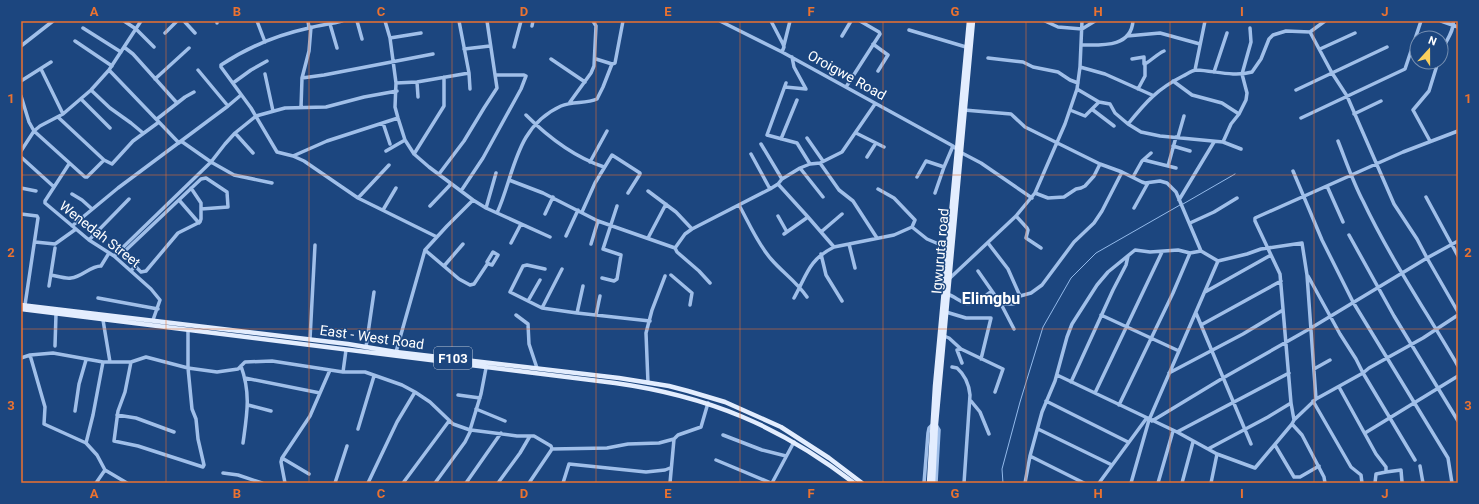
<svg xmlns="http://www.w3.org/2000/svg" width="1479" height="504" viewBox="0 0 1479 504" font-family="Roboto,sans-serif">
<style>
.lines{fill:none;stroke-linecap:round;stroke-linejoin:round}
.stream{stroke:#93baeb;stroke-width:1}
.minor{stroke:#a0bfe9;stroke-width:3.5}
.major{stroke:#e3edfe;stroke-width:4.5}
.grid{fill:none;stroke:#eb7230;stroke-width:1;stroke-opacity:0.55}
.labels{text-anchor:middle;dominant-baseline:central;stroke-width:3;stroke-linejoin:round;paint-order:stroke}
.shield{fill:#1c467f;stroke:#bbc8d9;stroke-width:1}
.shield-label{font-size:13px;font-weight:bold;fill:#fff}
.street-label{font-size:14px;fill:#fff;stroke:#1c467f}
.quarter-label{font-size:16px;font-weight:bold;fill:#fff;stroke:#1c467f}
.neatline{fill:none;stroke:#eb7230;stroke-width:1.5}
.grid-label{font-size:13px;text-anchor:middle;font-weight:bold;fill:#eb7230}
</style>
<rect width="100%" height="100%" fill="#1c467f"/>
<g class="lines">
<path class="stream" d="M1183 204 1235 174
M1003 483 1002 469 1020 402 1043 327 1071 278 1096 253 1180 205"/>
<path class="minor" d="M124 21 136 29 154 47
M184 21 195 33
M217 21V23
M257 21 265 42
M308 21 309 28
M342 21C331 24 320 25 309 28 277 35 248 47 221 65V67L251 108 277 152 293 156 304 161 358 198 437 237
M357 21 362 39
M385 21 390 38 396 83 395 107 398 118 405 140 414 154 429 167 473 200 486 208 550 237
M459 21 469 73 470 89
M720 21 782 52 953 146 960 152 981 163 1032 198
M771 21 783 44 784 47 782 52
M1045 21 1058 27 1082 29 1095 21
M1441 21 1458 27
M330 24 337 48
M532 26 533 21
M83 28 121 52
M909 30 966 47
M1310 32 1332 73 1347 96 1394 204 1417 239 1427 258 1458 312
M165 33 177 21
M842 36 851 21
M1127 36 1160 33 1200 44
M390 38 421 33
M75 41 112 66
M873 44 888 55 878 71
M784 45 790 21
M1081 45C1101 45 1131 48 1133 21
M21 46 53 21
M124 47 133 54 177 103
M514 47 521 21
M464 49 490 46
M1320 49 1355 33
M1441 53C1444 43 1455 31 1453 21
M988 58 1023 62 1033 67 1058 72 1070 80 1078 83
M551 59 585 82
M596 59 612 64
M1132 59 1144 57V64H1145V76L1138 89
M1145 64C1152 60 1157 54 1164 51
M1080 67 1105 74 1152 95
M41 69 63 114
M109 70 179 143
M198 70 228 106
M1195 70 1205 21
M1214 72 1227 33
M265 74 273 111
M1242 74 1251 42 1250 28
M302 78 324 75 433 54
M155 79 189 48
M21 81 51 62
M1173 81 1192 95 1222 103 1239 114
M417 82 418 97
M233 83 251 70 267 61
M396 83 417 82 469 73
M786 83 767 135 797 143 810 164
M785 87 806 89 794 67 792 57
M846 87 880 34 879 32 860 21
M1077 89 1099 102 1110 104 1115 113 1128 124 1141 132 1160 136 1223 142 1241 149
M91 90 110 108 131 123 143 133
M1296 90 1387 47
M21 96 29 122 34 131 85 177H87L104 160
M81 99 110 128
M570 102 591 73 594 66 596 26 593 21
M301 108 302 78 309 51 311 27
M964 110 1011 114 1025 127 1100 164 1122 172 1142 182 1145 183 1160 181 1167 183 1176 192 1201 251
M1070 110 1085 116 1099 102
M1093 110 1114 126
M1354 114 1381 101
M526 115C548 137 574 157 604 167
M59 118 104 160 112 164 133 141 159 122
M1301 118 1405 69 1421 21
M157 119 185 97 194 92
M383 123 390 144
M1128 124C1146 102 1157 89 1183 76 1187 74 1192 70 1197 70 1215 71 1234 77 1252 72L1261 59 1269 39 1273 35 1286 31 1310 32 1325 21
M235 133 253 153
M856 133 884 147
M1178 137 1184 116
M807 138 823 161
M781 139 797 100
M181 141 211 162 234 175 272 183
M1338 141C1346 161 1353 182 1363 201 1390 258 1426 311 1458 366
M1430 141 1413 110 1429 91 1438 62
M1223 142 1231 124 1239 114 1246 100 1247 93 1242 74
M761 144 782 179
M1173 146 1190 151
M21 151 34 131 40 126 63 114 91 90 109 70 141 21
M386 151 405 140
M414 154 444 106V77
M751 154 770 189
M293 156 327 141 398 118
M21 157 53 186
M867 157 876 143
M1144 160 1176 168
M590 162 607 131
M820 163 839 190 853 201 877 238
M69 164 45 201V203L89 240 114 256 151 289 160 300 153 320
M1168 166 1176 137
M800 168 823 197
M1293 171 1322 240 1353 302 1448 458 1452 483
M439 174 464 141 484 108 497 88 487 21
M917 177 926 161 944 167 953 146
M1133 177 1142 161 1151 153
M509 180 543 193 598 221 675 248
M778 184 808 217 834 247
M1327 186 1343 222
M21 188 36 191
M191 188 201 203V209
M461 191 483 158 521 89 526 76 524 75H496
M648 191 676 212 692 229
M935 193 944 167
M1035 193 1048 198 1064 197 1076 189 1081 188 1085 186 1094 176 1100 164
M72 194 82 200 92 209
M1426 197 1458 256
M358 198 389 165
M179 200 199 223
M1179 200 1214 142
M739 205C749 223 757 243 771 259 783 273 796 281 807 297
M430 206 451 184
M486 208 496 173
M1134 208 1148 183
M383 210 396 188
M582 212 595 183 612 155 640 173V174L628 193
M497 213C515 173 515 127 561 106 573 101 586 104 597 99L603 87 612 64 615 63 623 21
M21 214 37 216 38 218 25 305
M545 214 553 197
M778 216 787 232
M1016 216 1027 228 1028 230 1026 238 1041 248
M1190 223 1214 212 1237 198
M72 226 118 188 228 106 241 95
M912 227 927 239 948 248
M821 232 842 214
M784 234 808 217
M1349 235 1394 316 1458 421
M566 236 578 210
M648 238 666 204
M89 240 129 199
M35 242 55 244 76 229
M511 243 521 224
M988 243 1008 269 1020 296
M591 244 598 221
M849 244 855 268
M675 248 685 234 692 229 770 189 778 184 782 179 800 168 810 164 820 163 842 152 875 104
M675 248 677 252 699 271 710 283
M425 250 459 279 470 285 474 284 488 263
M493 252 498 255 492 265 489 264 487 262Z
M821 254 826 275 842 301
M114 256 211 162 225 144 235 133 256 116 285 108 326 107 364 97 397 91
M444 266 463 244
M545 269 527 265 523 266 510 292 542 308 577 313 650 321
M131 271 135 266 141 272 146 271 178 233 200 222 201 219V209L228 207 227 192 206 178 201 179 126 250 125 254 135 266
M978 271 1001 304 1014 329
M51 275C57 276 65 279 71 278 82 277 90 266 101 266L109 253
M671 275 692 293 690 305
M1308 276 1340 334 1356 359 1363 373 1415 460
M602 278 614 281 617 279 621 255 603 249 617 206
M950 278 1016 216 1035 193 1065 124 1077 89 1080 67 1082 21
M49 286 55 248
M1205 292 1271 255
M947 294C954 296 959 301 965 303 973 306 985 296 992 291
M98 298 158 309
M794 298C807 275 808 260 834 247L894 235 912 227 915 220 894 198 878 189
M528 301 540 280
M1001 304H1014L1020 296 1031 293 1042 285 1074 242 1094 223 1102 211 1122 172
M542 308 562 269
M946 312 966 318H991L981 359
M577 313 583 286
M1196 313 1251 444
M516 315 528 324 529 344 537 368
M596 315 600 296
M1101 315 1179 351
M103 320 110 362
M1201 325 1281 281
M944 336 949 338 961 349 1003 369 995 392
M310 339 315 245
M55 346 56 314
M366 347 374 292
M961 349 957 350 962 363
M396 352 425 250 447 226 473 200
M30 355 45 407 44 424 86 443 97 455 105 470 127 483
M21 358 30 355 53 353 103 362H131L146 357 188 368 217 372 238 369 245 362 272 361 343 372H365L402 385 415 392 430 402 453 424 470 430 481 394 486 368
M131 362 125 392 118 411 114 441 138 446 203 467 204 465 198 439 196 419 192 409 188 368V331
M241 366C251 394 247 414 243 443
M952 367 957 368C965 375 969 384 970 395L964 483
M1314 369 1330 360
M343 372 346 350
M1169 373 1243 334 1283 310
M1057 375 1177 432 1217 454 1255 468 1292 424 1294 420 1291 403 1280 274 1255 221V218L1403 152 1458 131
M245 378 320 393
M1071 382 1113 290 1126 265 1128 256
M648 383 646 333 652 310 665 276
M1339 387 1376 454 1386 467V472L1376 474 1375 483
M1095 393 1162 252
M458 395 480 398
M971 401 980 412 989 434
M1046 401 1128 442
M1313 401 1351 467 1361 475 1362 483
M248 405 271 411
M1119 405 1173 293 1190 253
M476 409 505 421
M75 411 79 384 86 360
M117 415 136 418 174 432
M1294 420 1316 399 1363 373 1369 368 1423 338 1458 315
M1152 421 1223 378 1311 328 1427 258 1458 241
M1292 424 1302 435 1324 477 1325 483
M358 429 374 376
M1038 429 1112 465
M1177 432 1289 373
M1365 433 1458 376
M723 435 762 450 786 456
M86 443 93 415 103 362
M1275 445 1294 477H1300L1319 466
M552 449 607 448 628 444 659 443 674 439
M1208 449 1268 417 1291 403
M1030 456 1084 483
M282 458 309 474
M716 460 771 483
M1420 466 1423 483
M1386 472 1401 470 1402 482
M223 473 238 475 262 483
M96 483 105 470
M285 483 281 462 282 458 310 416 330 370
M335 483 347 446
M368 483 397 422 415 392
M403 483 449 421
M435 483 465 442 471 430 517 436H534L551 446 552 449
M466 483 501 433
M498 483 520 453 530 436
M529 483 552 449
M563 483 569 464 646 472 665 470 670 468
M670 483 674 439 678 435 701 427 708 403
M772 483 794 442
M924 483 928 433 929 428 933 424
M936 483 939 430 936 425
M1025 483 1030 456 1042 412 1055 381 1067 337 1072 324 1097 285 1108 272 1135 250 1150 252 1178 250 1190 253 1201 251 1218 261 1247 254 1261 249 1302 243 1307 275 1316 399
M1099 483 1146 419
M1131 483 1149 420 1218 261
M1158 483 1173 431
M1182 483 1193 442
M1211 483 1217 454"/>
<path class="major" d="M21 305 348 344 396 352 619 378 669 386 688 391 725 402 781 427 829 458 862 483
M21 309 615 383C708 396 780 426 854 483
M929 483 935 386 969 21
M933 483 936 424 973 21"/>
</g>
<path class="grid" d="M166 21V483M309 21V483M452 21V483M596 21V483M740 21V483M883 21V483M1026 21V483M1170 21V483M1314 21V483M21 175H1458M21 329H1458"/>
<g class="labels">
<rect class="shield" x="434" y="347" width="38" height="22" rx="3"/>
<g class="shield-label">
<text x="453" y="358">F103</text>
</g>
<g class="street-label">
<text transform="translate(847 75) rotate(29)">Oroigwe Road</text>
<text transform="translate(100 234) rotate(38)">Wenedah Street</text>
<text transform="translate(940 251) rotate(-85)">Igwuruta road</text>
<text transform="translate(372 337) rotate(8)">East - West Road</text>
</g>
<g class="quarter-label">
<text x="991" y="298">Elimgbu</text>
</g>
</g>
<rect width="1479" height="504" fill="none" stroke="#1c467f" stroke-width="44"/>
<g transform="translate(1429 50) rotate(21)"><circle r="19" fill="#1c467f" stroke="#7790b2"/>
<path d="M0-3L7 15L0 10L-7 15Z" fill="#f9cf5d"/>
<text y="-6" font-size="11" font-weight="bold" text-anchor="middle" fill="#ffffff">N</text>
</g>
<rect x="22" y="22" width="1435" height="460" class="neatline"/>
<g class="grid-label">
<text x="94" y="16">A</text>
<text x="237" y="16">B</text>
<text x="381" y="16">C</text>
<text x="524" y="16">D</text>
<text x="668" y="16">E</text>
<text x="811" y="16">F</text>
<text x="955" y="16">G</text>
<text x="1098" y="16">H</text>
<text x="1242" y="16">I</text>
<text x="1385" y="16">J</text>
<text x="11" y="103">1</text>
<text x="1468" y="103">1</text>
<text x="11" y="257">2</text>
<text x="1468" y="257">2</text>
<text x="11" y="410">3</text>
<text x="1468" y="410">3</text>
<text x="94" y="498">A</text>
<text x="237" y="498">B</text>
<text x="381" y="498">C</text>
<text x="524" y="498">D</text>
<text x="668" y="498">E</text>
<text x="811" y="498">F</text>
<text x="955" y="498">G</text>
<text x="1098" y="498">H</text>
<text x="1242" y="498">I</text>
<text x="1385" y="498">J</text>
</g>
</svg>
